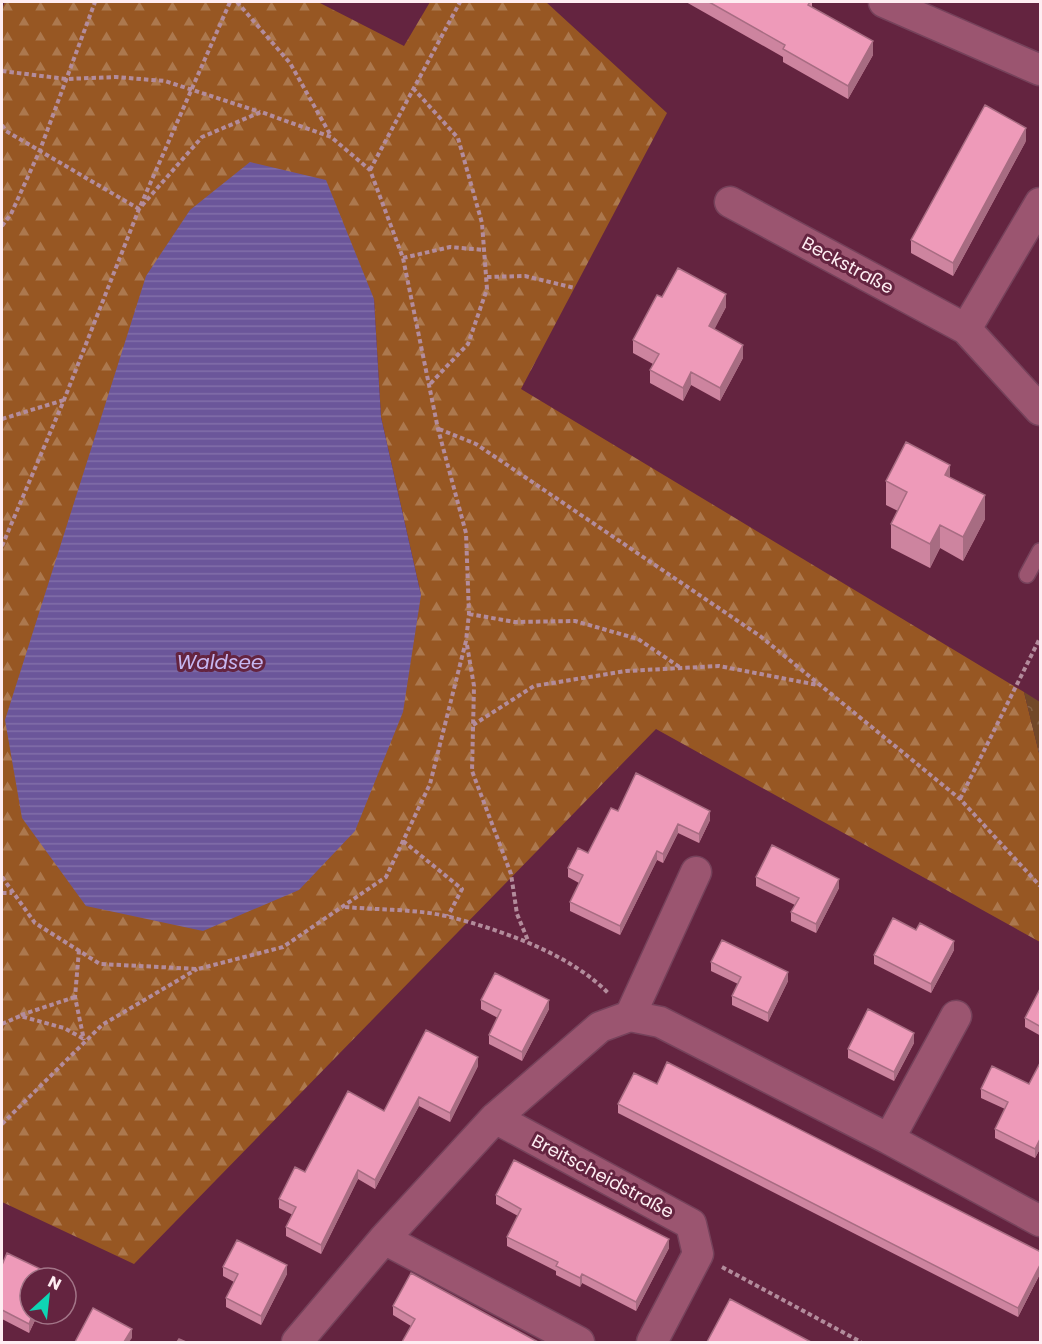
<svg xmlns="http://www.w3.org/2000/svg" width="1042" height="1344" viewBox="0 0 1042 1344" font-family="Poppins,sans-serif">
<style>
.forest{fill:url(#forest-firs);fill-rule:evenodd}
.park{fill:url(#park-crowns)}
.water{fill:url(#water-rules)}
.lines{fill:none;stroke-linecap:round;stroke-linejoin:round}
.service-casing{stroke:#76425b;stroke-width:18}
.minor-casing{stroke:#76425b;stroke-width:33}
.path{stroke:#b38c9c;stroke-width:4;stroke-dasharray:4.5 3;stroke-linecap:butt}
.service{stroke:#9b5570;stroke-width:15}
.minor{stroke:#9b5570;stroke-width:30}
.wall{fill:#cd849f}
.shaded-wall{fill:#a76c82}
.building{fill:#ee9ab9;stroke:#a76c82;stroke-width:1.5}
.labels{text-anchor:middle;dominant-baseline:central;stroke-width:6;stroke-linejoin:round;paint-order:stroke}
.street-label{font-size:18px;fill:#feedf2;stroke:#642440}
.water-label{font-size:20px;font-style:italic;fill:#c6b7f1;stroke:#642440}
</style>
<defs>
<pattern id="forest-firs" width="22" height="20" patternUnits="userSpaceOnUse" patternTransform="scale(1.5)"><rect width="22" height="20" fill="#975723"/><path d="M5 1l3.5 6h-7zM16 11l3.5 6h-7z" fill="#ac784e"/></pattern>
<pattern id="park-crowns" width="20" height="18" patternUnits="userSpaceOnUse" patternTransform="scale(1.5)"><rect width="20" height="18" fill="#724829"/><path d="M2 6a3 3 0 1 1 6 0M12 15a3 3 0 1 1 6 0" fill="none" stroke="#876348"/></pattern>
<pattern id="water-rules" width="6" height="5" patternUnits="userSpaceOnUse" patternTransform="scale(1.5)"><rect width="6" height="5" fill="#6b569a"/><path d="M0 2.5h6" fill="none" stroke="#816fa9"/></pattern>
</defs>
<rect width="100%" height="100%" fill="#642440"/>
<path class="forest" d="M5 2H318L404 46 430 2H546L667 113 521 389 1024 692 1040 757V942L656 729 134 1264 2 1202V9ZM190 210 374 299 381 417 421 595Z"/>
<path class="park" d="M1024 692 1040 702V757Z"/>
<path class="water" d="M250 162 326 180 374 299 381 417 421 595 403 712 355 831 299 890 203 931 86 906 22 818 5 720 146 276 190 210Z"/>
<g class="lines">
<defs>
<path id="service" d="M1027 575 1040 551"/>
<path id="minor" d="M884 2 1040 70
M730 202 966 329 1040 410
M966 329 1040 203
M630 1016 696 872
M495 1118 691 1224 698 1254 652 1342
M889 1139 956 1016
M384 1239 579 1342
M297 1342 384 1239 495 1118 600 1027 630 1016 660 1022 889 1139 1040 1221"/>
</defs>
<use href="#service" class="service-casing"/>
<use href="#minor" class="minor-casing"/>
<path class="path" d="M237 2 290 63 331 136
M2 71 66 79 116 77 165 81 260 112
M413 88 458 138 482 223 487 289 468 344 430 384
M2 125 6 131 139 209
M370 170 460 2
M2 226 11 214 40 150 95 2
M403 258 450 247 484 250
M487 277 525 276 575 288
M2 419 64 400
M439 429 476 444 760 636 960 799 1040 886
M2 546 64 400 139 209 230 2
M469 614 515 622 575 621 638 639 681 668
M467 645 474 686 472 771 511 874 517 914 529 943
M473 725 534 686 626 671 719 666 818 685
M960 799 1040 638
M403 841 462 889 448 916
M2 877 35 923 100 964 198 969 283 947 386 877 430 784 466 641 469 614 466 533 438 429 403 258 370 170 331 137 261 112 202 137 139 209
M2 893H12
M345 907C378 910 419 909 450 917 502 930 572 955 609 994
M79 950 75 997 84 1040
M21 1015 75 997
M2 1024 20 1016 64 1028 84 1039
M2 1124 102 1025 197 969
M722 1267 861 1342"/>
<use href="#service" class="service"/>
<use href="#minor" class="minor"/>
</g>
<path class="wall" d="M686 2H812V7L873 55 848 99 783 62V57Z
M1039 2H1041V12H1039Z
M1026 141 953 276 911 253V240Z
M662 297 726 307 714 329 743 358 720 401 691 385 683 401 650 383V370L653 364 633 353V340Z
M950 477 985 519 963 561 940 548 930 568 891 548V524L898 511 886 505V481Z
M618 811 710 820 699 843 678 833 663 863 657 860 620 935 570 911V902L579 883 568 877V868L588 853Z
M756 877 839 888 816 933 791 921V912L795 905 756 886Z
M954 950 931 993 874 964V955Z
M711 962 788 981 768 1022 732 1005V996L738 984 711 971Z
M1041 987V1036L1025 1027V1018Z
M481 1000 549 1009 522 1061 489 1044V1035L498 1018 481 1009Z
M914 1043 894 1081 848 1058V1049Z
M1041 1061V1147L1035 1158 995 1138V1129L1005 1109 981 1098V1089L1029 1084Z
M478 1066 450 1122 419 1106 375 1189 358 1179 321 1254 286 1236V1227L293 1215 279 1208V1199L305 1172 384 1111Z
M657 1084 1041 1252V1272L1018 1317 618 1113V1104Z
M496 1195 669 1248 636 1311 582 1283 580 1287 556 1275V1271L507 1246V1237L518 1216 496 1204Z
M2 1265 53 1278 30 1314H38L29 1333 2 1319Z
M223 1267 287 1274 261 1325 226 1307V1298L234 1282 223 1276Z
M393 1306 538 1342 411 1326 393 1315Z"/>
<path class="shaded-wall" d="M873 41V55L848 99V86Z
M1026 128V141L953 276V263Z
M726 294V307L709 340V326Z
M743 345V358L720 401V388Z
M691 372V385L683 401V388Z
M950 465V489L945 475Z
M985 495V519L963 561V537Z
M940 525V548L930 568V544Z
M710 811V820L699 843V834Z
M678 824V833L663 863V854Z
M657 851V860L620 935V926Z
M839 879V888L816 933V924Z
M954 941V950L931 993V984Z
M788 972V981L768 1022V1013Z
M549 1000V1009L522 1061V1052Z
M914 1033V1043L894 1081V1072Z
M478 1057V1066L450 1122V1113Z
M419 1097V1106L375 1189V1180Z
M1041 1137V1147L1035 1158V1149Z
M358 1170V1179L321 1254V1245Z
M669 1239V1248L636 1311V1302Z
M1041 1263V1272L1018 1317V1308Z
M287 1265V1274L261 1325V1316Z
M582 1274V1283L580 1287V1278Z
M33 1314H38L29 1333V1324Z
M132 1329V1338L129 1342H124Z"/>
<path class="building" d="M709 2H810L808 5 873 41 848 86 783 49 785 45Z
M985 105 1026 128 953 263 911 240Z
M678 268 726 294 709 326 743 345 720 388 691 372 683 388 650 370 659 354 633 340 657 295 662 297Z
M906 442 950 465 945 475 985 495 963 537 940 525 930 544 891 524 907 492 886 481Z
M636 773 710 811 699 834 678 824 663 854 657 851 620 926 570 902 583 875 568 868 578 848 588 853 611 808 618 811Z
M772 845 839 879 816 924 791 912 799 898 756 877Z
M893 918 916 930 920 923 954 941 931 984 874 955Z
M722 940 788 972 768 1013 732 996 741 977 711 962Z
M495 973 549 1000 522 1052 489 1035 501 1010 481 1000Z
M1041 987V1027L1025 1018Z
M868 1009 914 1033 894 1072 848 1049Z
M426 1030 478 1057 450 1113 419 1097 375 1180 358 1170 321 1245 286 1227 296 1207 279 1199 295 1167 305 1172 348 1091 384 1111Z
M1041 1061V1137L1035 1149 995 1129 1008 1102 981 1089 992 1066 1029 1084Z
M667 1062 1041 1252V1263L1018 1308 618 1104 634 1073 657 1084Z
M514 1160 669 1239 636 1302 582 1274 580 1278 556 1266 558 1262 507 1237 521 1209 496 1195Z
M237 1240 287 1265 261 1316 226 1298 238 1274 223 1267Z
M7 1253 53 1275 51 1278H30V1314H33L29 1324 2 1310V1265Z
M411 1273 538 1342H402L415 1319 393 1306Z
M730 1299 811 1342H707Z
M93 1308 132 1329 124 1342H75Z
M179 1339 186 1342H177Z"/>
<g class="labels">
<g class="street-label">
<text transform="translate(848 265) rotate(28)">Beckstraße</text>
<text transform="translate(603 1176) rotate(28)">Breitscheidstraße</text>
</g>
<g class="water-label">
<text x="220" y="662">Waldsee</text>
</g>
</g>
<rect width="1042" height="1344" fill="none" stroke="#feedf2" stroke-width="6"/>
<g transform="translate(48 1296) rotate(27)"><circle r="28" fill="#642440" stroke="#a27487" stroke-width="1.5"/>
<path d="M0-4.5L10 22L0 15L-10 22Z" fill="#0ed5b4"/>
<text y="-9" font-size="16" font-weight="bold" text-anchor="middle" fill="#feedf2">N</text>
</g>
</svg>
